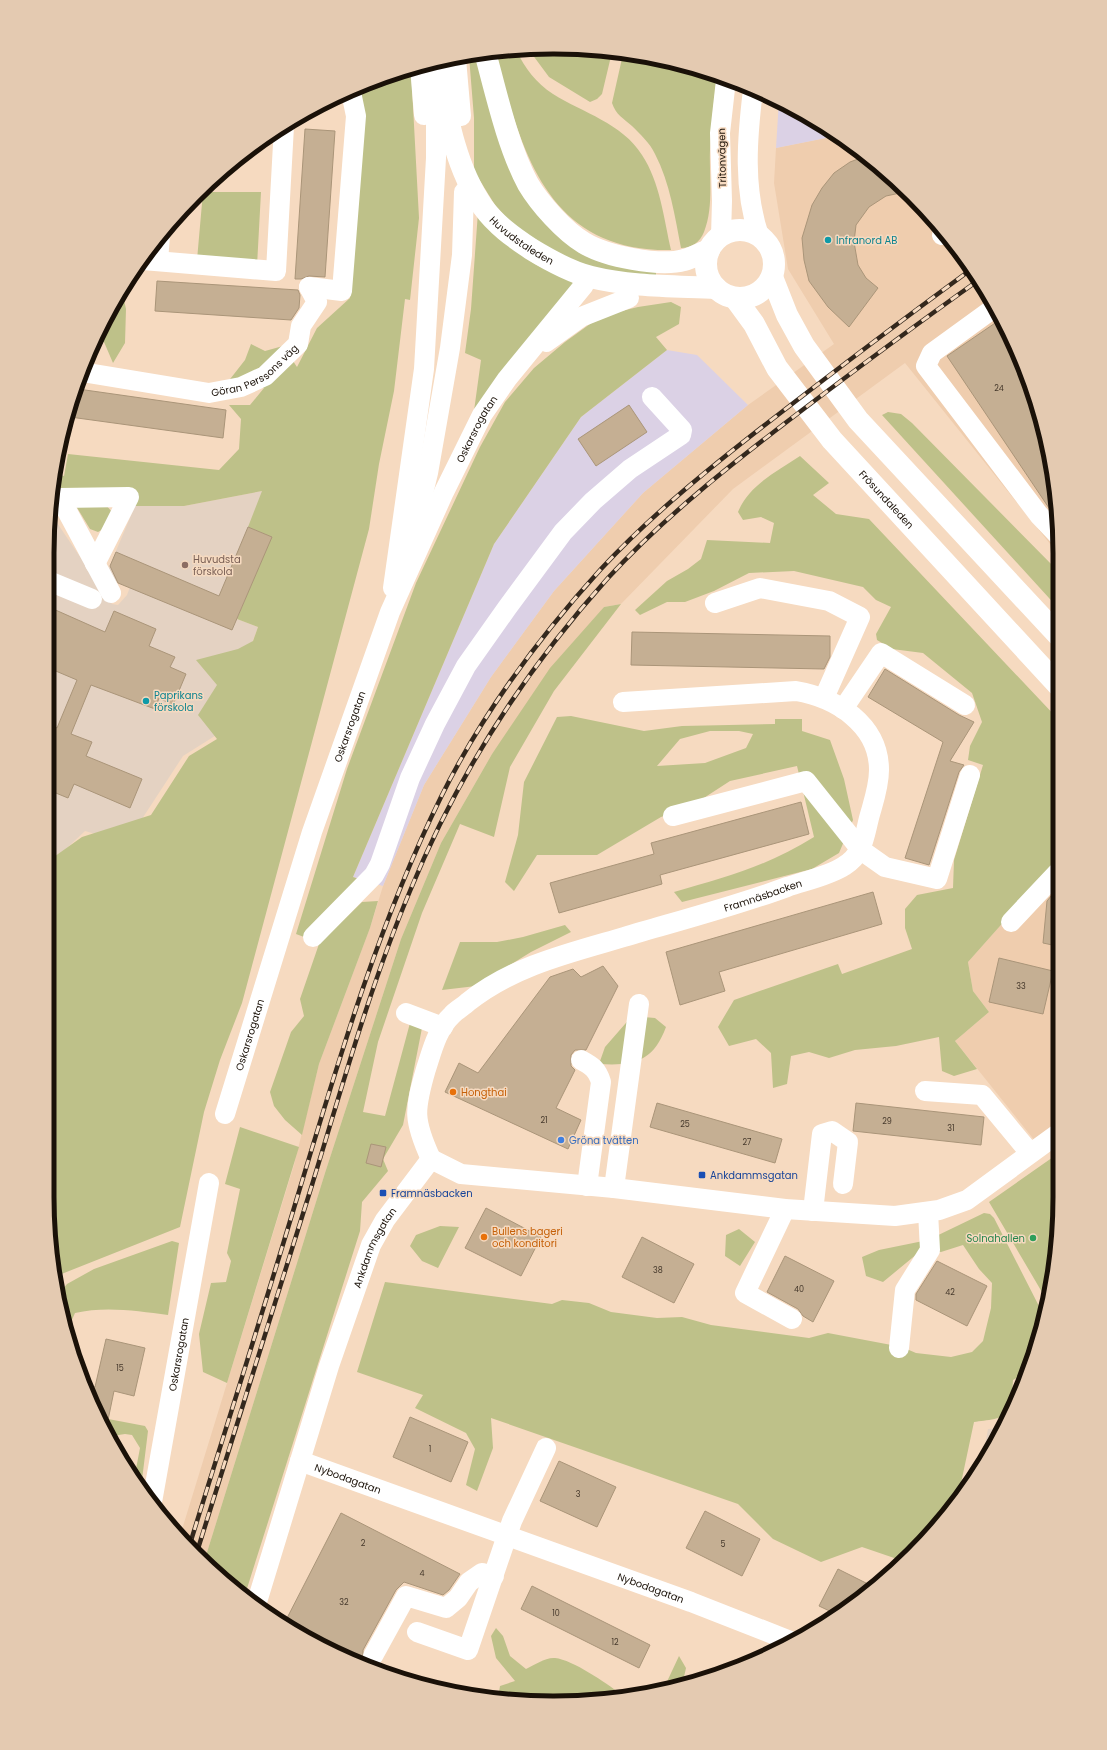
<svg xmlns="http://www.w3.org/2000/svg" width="1107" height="1750" viewBox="0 0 1107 1750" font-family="Poppins,sans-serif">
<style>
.built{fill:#efcdae}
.industrial{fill:#dbd1e5}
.education{fill:#e4d2c2}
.green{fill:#bec189;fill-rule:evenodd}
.building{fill:#c5af93;stroke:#aa9579}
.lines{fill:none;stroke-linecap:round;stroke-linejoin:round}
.minor{stroke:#fff;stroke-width:20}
.major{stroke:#fff;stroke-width:22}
.rail-casing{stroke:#34281d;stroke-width:4.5}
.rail{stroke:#f6dac0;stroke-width:3;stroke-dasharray:9;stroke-linecap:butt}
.culture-dot{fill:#0f9aa8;stroke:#f6dac0;stroke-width:1.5}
.education-dot{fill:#8d6e63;stroke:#f6dac0;stroke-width:1.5}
.food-dot{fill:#e8710a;stroke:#f6dac0;stroke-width:1.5}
.shop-dot{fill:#3f7fe0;stroke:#f6dac0;stroke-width:1.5}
.transit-dot{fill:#1a4fb4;stroke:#f6dac0;stroke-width:1.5}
.leisure-dot{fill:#2e9e5b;stroke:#f6dac0;stroke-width:1.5}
.labels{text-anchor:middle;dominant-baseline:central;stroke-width:3;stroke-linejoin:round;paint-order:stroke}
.number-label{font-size:8px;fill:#45382b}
.street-label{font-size:10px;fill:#1a1108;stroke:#f6dac0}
.culture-label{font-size:10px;fill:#0d838f;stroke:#f6dac0;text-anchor:start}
.education-label{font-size:10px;fill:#785e54;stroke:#f6dac0;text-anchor:start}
.food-label{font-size:10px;fill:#c56008;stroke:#f6dac0;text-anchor:start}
.shop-label{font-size:10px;fill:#366cbe;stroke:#f6dac0;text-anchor:start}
.transit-label{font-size:10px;fill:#164399;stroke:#f6dac0;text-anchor:start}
.leisure-label{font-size:10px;fill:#27864d;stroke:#f6dac0;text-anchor:end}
.rim{fill:none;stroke:#1a1108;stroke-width:5}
</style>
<rect width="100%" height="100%" fill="#f6dac0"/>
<path class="built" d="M836 136 862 152 934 220 1008 329 1043 422 1059 520V555L905 363 733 489 621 604 604 607 492 754 441 843 401 939 325 1173 204 1562 180 1536 294 1165 319 1064 370 928 383 886 424 785 491 677 554 591 643 493 748 405 834 344 788 269 774 183 776 148Z
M1057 862 1056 1125 1035 1141 955 1041 989 1012 973 991 968 962Z"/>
<path class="industrial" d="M779 100 836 136 776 148Z
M667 350 697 355 748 405 643 493 554 591 491 677 424 785 383 886 353 877 494 544 581 417Z"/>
<path class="education" d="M262 491 272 537 237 619 258 627 218 734 183 756 140 822 99 835 85 831 51 863V514L112 604 118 605 127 595 130 587 105 577 135 506H184Z
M1000 1428 983 1456 988 1429Z"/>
<path class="green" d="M587 48 612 52 602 94 597 99 590 102 549 77 529 50Z
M516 50C525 68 536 83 553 94 583 113 622 123 642 155 660 182 664 219 671 250 546 252 521 150 495 51Z
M475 54 536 211 656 272V277L578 267 512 224 495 205 474 171V118L469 56Z
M623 54 685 64 717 77C714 101 711 125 710 150 709 176 714 207 704 232 700 242 692 248 681 248 675 217 670 183 655 154 650 143 640 134 632 126 623 118 616 115 612 103Z
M411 69 419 218 410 300 405 299 394 391 379 464 369 529 242 1003 220 1060 204 1112 180 1227 59 1275 55 1280 51 1263V859L82 837 151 815 189 756 217 739 198 715 217 685 196 660 238 649 253 641 258 627 237 619 271 537 248 527 262 491 184 506H135L52 486 55 474 64 476 68 454 219 470 239 449 241 419 229 405H250L264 388 227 383 245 360 251 344 265 351 283 346 297 367 317 328 350 298 360 118 356 90 391 74Z
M203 192H261L257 266 197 260Z
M478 212C496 232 512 250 535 264 548 272 566 274 576 286L473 418 481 360 465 353 471 309Z
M123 295 126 309 125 343 113 363 104 342 96 341Z
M671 302 681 307 679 324 656 337 667 350 581 417 494 544 353 877 362 880 304 937 296 934 347 769 416 583 480 447 505 402 534 368 565 342 601 316 638 307Z
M888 412 901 414 912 423 1059 572V609L882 415Z
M800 456 829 483 813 495 836 514 869 519 1058 719 1057 862 968 962 973 991 989 1012 955 1041 977 1069 954 1076 942 1071 939 1037 896 1046 855 1050 829 1058 809 1052 791 1056 787 1084 773 1088 771 1053 756 1039 729 1046 718 1027 734 1000 838 964 842 974 912 949 905 928V909L917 895 953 888 954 860 983 765 968 760 970 746 982 722 972 693 923 653 892 649 877 640 876 634 891 607 876 600 863 587 794 571 749 573 714 591 685 602H667L640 615 635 610 667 581 688 569 701 559 707 540 770 543 774 523 761 517 743 520 738 512C749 485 776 472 800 456Z
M106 505 112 512 105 528 98 532 90 529 76 506Z
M621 604 554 691 510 767 494 837 460 824 422 913 378 1042 363 1112 385 1116 410 1023 422 1028 403 1125 383 1159 388 1171 362 1202 360 1231 244 1598 204 1562 325 1173 401 939 441 843 492 754 550 668 604 607Z
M571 716 644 731 682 726 775 724V719H802V731L830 740 844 779 853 820 839 853 812 869 682 902 674 892C726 877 768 866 814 837L797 766 730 781 693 805 661 817 597 855H537L514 891 505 882 518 835 524 782 557 717ZM710 731H739L753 734 746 748 705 763 657 766 680 739Z
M378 901 370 928 319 1064 302 1135 285 1120 274 1106 270 1092 291 1032 304 1016 300 999 319 944 362 902Z
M565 925 571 932 531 952 476 986 442 990 460 942H497L523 937Z
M632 1016 655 1018 666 1027C653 1062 634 1066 599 1064L605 1047Z
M240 1127 299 1147 227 1383 203 1372 199 1334 211 1283 226 1282 231 1261 227 1253 240 1189 225 1184Z
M1056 1155V1262L1046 1299 989 1202Z
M984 1213 990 1214 994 1218 1042 1312 1026 1373 1013 1380 1011 1409C1004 1420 986 1420 974 1422L957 1502 903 1561 862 1547 821 1562 773 1539 738 1504 491 1418 493 1448 477 1491 466 1485 475 1449 466 1433 415 1408 423 1395 357 1372 385 1282 552 1304 562 1300 589 1303 611 1312 657 1318 682 1317 711 1325 809 1338 828 1333 902 1347 916 1353 951 1357 972 1352 983 1341 991 1308 992 1283 979 1269 963 1245 941 1252 923 1249 883 1282 866 1276 862 1257 879 1250 928 1240Z
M440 1226 459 1227 438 1268 422 1261 410 1246 416 1235Z
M739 1229 755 1242 740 1266 725 1256 726 1235Z
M172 1241 179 1243 168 1315C138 1311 105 1306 75 1313L67 1331 59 1294 67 1284 94 1269Z
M103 1418 145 1426 148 1431 141 1488 132 1477 136 1469 140 1448 132 1435 125 1434 112 1436Z
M496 1628 503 1636 510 1656 526 1669C534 1665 546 1657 555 1658 573 1660 606 1683 621 1694L553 1703 498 1698 500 1686 515 1681 496 1658 491 1636Z
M679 1656 686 1668 682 1686 664 1688Z"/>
<path class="building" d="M305 129 335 131 325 277 309 276 301 279H295Z
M866 156 905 192 886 196 869 207 856 225 854 242 858 265 866 278 878 288 849 327 828 307 809 281 804 260 802 238 812 205 822 188 834 173 850 162Z
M157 281 298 290 300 295 299 308 291 320 155 311Z
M1001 319 1008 329 1043 422 1059 519 1051 511 947 356Z
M78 389 226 410 223 438 70 417Z
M629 405 647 432 596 466 578 439Z
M248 527 272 537 232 630 118 583 110 566 116 552 219 596Z
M51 608 105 632 114 611 156 629 149 646 175 657 170 667 186 674 173 705 159 698 155 709 91 685 71 734 92 742 86 756 142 779 130 808 74 784 68 798 51 791V725L57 728 77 680 51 669Z
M632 632 830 636V657L824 669 631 665Z
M885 669 959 715 974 722 950 761 964 765 959 772 929 865 905 858 943 742 868 697Z
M801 802 809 834 660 875 662 884 559 913 550 883 654 854 651 843Z
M1057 889V946L1043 943 1047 901Z
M873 892 882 924 719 972 725 991 680 1005 666 952Z
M999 958 1053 971 1043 1014 989 1002Z
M603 966 618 986 586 1050H575L571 1055V1066L575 1070 556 1108 581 1120 568 1149 445 1092 459 1063 478 1073 550 977 573 969 581 977Z
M657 1103 782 1139 775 1163 650 1127Z
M856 1103 984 1117 981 1145 853 1131Z
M371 1144 386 1147 381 1167 366 1163Z
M486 1208 541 1237 521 1276 465 1248Z
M642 1237 694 1264 674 1303 622 1277Z
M785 1256 834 1281 813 1322 803 1316 798 1309 767 1292Z
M937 1261 987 1286 967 1326 916 1300V1294Z
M106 1339 145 1348 134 1396 114 1391 107 1425 87 1385 95 1387Z
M410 1417 468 1442 451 1482 393 1457Z
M559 1461 616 1487 597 1527 540 1501Z
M705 1511 760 1539 742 1576 686 1548Z
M341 1513 460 1574 449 1590 443 1595 404 1582 396 1590 363 1650V1662L342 1651 340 1655 329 1651 313 1641 315 1637 285 1622Z
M838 1569 874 1587 838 1615 819 1606Z
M532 1586 650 1645 639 1668 521 1609Z"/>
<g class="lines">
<g class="minor">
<path d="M456 59 461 116"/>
<path d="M420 67 424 115"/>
<path d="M753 90C747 139 743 188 759 236"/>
<path d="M942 235 944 234"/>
<path d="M721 236 722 201 720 133 726 80"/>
<path d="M143 260 276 271 284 126"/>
<path d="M158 261 160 236"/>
<path d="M309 287 342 291 356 116 351 92"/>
<path d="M994 308 932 353 926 366 1039 515 1059 536"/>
<path d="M546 342 581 317 629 298"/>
<path id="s1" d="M82 372 209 393 241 387 265 376 298 344 301 326 317 302 309 287"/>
<path d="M51 496 60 498 111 593"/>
<path d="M60 498 129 497 95 564"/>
<path d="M411 543 428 473 450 348 462 255 464 192"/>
<path d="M51 582 92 599"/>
<path d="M393 588 424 369 436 158V89"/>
<path d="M715 603 760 588 829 601 860 617 824 698"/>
<path d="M843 709 881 653 965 705"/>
<path d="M673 816 806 781 861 850 885 867 937 879 970 775"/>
<path d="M1011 922 1057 873"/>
<path d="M313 937 374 875 380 864 410 778 435 724 466 666 507 608 563 532 593 501 630 469 681 435 682 430 652 397"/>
<path d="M406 1013 443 1027"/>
<path d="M581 1060C592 1066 597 1069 601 1082L587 1186"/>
<path d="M925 1091 982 1095 1030 1153"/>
<path id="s2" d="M225 1114 312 832 390 612 444 492 482 415 507 379 584 285"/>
<path id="s3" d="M431 1159C413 1120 414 1110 426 1069 432 1051 437 1029 452 1015 456 1010 463 1007 468 1002 513 966 569 953 624 937 678 921 733 907 787 887 804 881 829 876 844 866 863 854 864 838 869 818 873 803 879 787 879 770 879 725 837 698 796 691L623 702"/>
<path d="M431 1159 461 1174 614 1188 785 1209 895 1216 939 1210 967 1200 1056 1135"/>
<path d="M614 1188 639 1004"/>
<path d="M785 1209 745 1293 792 1319"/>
<path d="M813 1211 822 1134 832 1131 848 1142 843 1184"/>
<path d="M899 1348 905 1290 930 1250 928 1212"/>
<path id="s4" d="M300 1461 691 1602 793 1642"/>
<path id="s5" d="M152 1502 209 1183"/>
<path id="s6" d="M256 1605 329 1366 371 1245 385 1220 431 1159"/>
<path d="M417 1632 468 1650 512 1521 546 1448"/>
<path d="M373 1656 406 1596 446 1608 458 1598 469 1582 482 1573 494 1576"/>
</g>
<g class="major">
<path d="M485 52C496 93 508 147 528 184 540 204 564 231 584 243 605 256 660 267 684 260 692 258 701 253 709 250"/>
<path id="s7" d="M437 63C446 111 454 166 483 207 496 225 513 237 531 249 549 260 571 272 591 277 631 287 675 286 716 288"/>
<circle cx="740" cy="264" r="34"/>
<path d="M772 277 787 315 804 346 858 420 1058 635"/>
<path id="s8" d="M735 298 754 324 777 368 832 440 1058 685"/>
</g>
<defs>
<path id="rail" d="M189 1547C225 1431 262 1315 297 1198 338 1062 378 925 441 797 482 714 539 637 601 569 652 514 712 466 770 421 836 370 902 320 969 271
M196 1555C234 1432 273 1309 312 1185 342 1087 370 986 410 891 457 776 525 670 608 578 666 515 734 462 801 411 859 367 917 324 976 282"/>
</defs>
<use href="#rail" class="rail-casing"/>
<use href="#rail" class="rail"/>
</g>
<g class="culture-dot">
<circle cx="828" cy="240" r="4"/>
<circle cx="146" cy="701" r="4"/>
</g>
<circle class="education-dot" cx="185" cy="565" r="4"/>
<g class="food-dot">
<circle cx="453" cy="1092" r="4"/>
<circle cx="484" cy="1237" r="4"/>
</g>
<circle class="shop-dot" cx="561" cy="1140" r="4"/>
<g class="transit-dot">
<rect x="698" y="1171" width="8" height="8" rx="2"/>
<rect x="379" y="1189" width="8" height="8" rx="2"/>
</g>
<circle class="leisure-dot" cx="1033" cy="1238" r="4"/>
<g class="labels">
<g class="number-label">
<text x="999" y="388">24</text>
<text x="1021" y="986">33</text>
<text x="544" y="1120">21</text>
<text x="887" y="1121">29</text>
<text x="685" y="1124">25</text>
<text x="951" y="1128">31</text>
<text x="747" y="1142">27</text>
<text x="658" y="1270">38</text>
<text x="799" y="1289">40</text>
<text x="950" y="1292">42</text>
<text x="120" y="1368">15</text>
<text x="430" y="1449">1</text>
<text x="578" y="1494">3</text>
<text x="363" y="1543">2</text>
<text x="723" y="1544">5</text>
<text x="422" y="1573">4</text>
<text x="344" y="1602">32</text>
<text x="556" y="1613">10</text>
<text x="615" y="1642">12</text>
</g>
<g class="street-label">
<text transform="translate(722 158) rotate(-91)">Tritonvägen</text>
<text stroke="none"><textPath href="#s7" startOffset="204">Huvudstaleden</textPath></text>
<text stroke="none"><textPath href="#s1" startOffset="181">Göran Perssons väg</textPath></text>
<text stroke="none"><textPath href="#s2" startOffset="731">Oskarsrogatan</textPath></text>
<text stroke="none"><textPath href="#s8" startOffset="253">Frösundaleden</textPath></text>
<text stroke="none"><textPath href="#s2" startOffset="407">Oskarsrogatan</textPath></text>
<text stroke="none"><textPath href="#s3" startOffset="490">Framnäsbacken</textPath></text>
<text stroke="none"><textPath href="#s2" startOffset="83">Oskarsrogatan</textPath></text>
<text stroke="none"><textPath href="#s6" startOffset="377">Ankdammsgatan</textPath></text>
<text stroke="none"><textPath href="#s5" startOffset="150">Oskarsrogatan</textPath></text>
<text stroke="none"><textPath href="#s4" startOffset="51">Nybodagatan</textPath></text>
<text stroke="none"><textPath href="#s4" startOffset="373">Nybodagatan</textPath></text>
</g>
<g class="culture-label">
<text x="836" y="240">Infranord AB</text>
<text x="154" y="695">Paprikans<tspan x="154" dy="12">förskola</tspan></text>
</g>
<g class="education-label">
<text x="193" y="559">Huvudsta<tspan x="193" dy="12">förskola</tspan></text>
</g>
<g class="food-label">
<text x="461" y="1092">Hongthai</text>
<text x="492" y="1231">Bullens bageri<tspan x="492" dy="12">och konditori</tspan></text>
</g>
<g class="shop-label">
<text x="569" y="1140">Gröna tvätten</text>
</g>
<g class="transit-label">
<text x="710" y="1175">Ankdammsgatan</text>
<text x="391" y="1193">Framnäsbacken</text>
</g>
<g class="leisure-label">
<text x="1025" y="1238">Solnahallen</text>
</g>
</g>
<path d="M0 0H1107V1750H0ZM553 54H554A499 499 0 0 1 1053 553V1197A499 499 0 0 1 554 1696H553A499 499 0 0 1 54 1197V553A499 499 0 0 1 553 54Z" fill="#e4cab1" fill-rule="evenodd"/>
<path class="rim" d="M553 54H554A499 499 0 0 1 1053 553V1197A499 499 0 0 1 554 1696H553A499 499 0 0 1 54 1197V553A499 499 0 0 1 553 54Z"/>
</svg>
